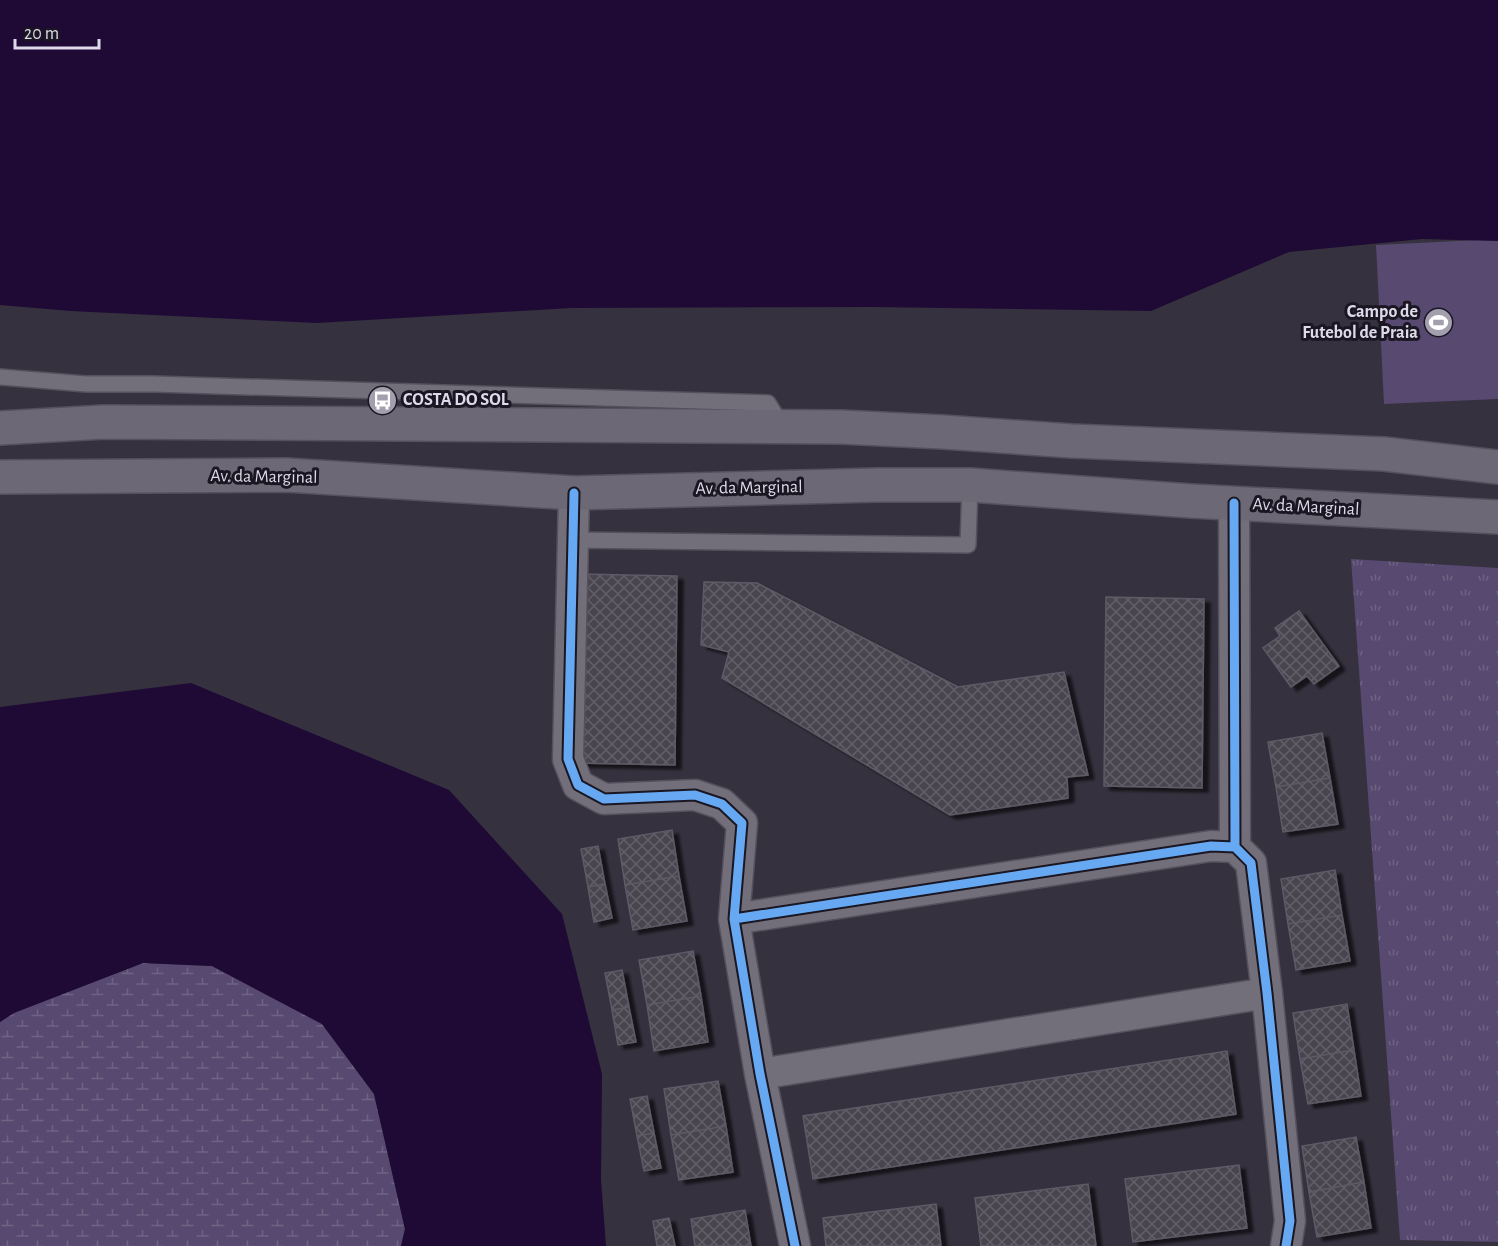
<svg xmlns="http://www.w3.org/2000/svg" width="1498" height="1246" viewBox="0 0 1498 1246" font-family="'Alegreya Sans',sans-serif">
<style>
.grass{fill:url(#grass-tufts)}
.wetland{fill:url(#wetland-marsh)}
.pitch{fill:#57496f}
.water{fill:#1e0a35}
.building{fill:url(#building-cross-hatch);stroke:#5e5a66;stroke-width:1.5;filter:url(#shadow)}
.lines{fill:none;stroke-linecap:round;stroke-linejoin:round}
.service-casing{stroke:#54505c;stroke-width:18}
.minor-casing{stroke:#54505c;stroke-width:33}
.primary-casing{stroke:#54505c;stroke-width:36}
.service{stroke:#726f7a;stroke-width:15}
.minor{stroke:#726f7a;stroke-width:30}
.primary{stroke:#6c6875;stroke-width:33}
.cycleway-casing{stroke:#1a1622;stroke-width:13}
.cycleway{stroke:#66a8f1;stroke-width:9}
.labels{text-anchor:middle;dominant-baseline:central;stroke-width:6;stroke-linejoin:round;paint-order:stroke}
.poi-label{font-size:18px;font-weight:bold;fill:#dfdaeb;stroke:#1a1622;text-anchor:end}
.street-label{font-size:18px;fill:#dfdaeb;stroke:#1a1622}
</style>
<defs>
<pattern id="grass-tufts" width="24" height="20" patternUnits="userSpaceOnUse" patternTransform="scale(1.5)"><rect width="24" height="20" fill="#57496f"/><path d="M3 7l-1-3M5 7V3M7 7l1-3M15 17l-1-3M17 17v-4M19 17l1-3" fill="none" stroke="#6f6384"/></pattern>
<pattern id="wetland-marsh" width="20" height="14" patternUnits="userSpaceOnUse" patternTransform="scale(1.5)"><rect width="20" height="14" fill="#57496f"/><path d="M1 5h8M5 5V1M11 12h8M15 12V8" fill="none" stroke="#6f6384"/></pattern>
<pattern id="building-cross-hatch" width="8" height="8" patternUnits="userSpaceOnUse" patternTransform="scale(1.5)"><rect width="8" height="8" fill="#494550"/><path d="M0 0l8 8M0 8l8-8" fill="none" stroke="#635f69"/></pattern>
<filter id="shadow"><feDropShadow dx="6" dy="4" stdDeviation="1.5" flood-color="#0009"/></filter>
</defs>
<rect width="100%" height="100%" fill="#35313e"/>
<path class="grass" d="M1351 559 1498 568V1242L1400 1240Z"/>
<path class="wetland" d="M143 963 212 966 322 1024 374 1094 405 1229 401 1246H0V1022L13 1013Z"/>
<path class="pitch" d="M1498 239V399L1384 404 1376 245Z"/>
<path class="water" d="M0 0H1498V241L1422 239 1289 252 1151 311 873 307 571 308 317 323 71 311 0 305Z
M191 683 449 790 562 914 602 1074 601 1180 606 1246H401L405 1229 374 1094 322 1024 212 966 143 963 14 1013 0 1022V707Z"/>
<path class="building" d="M579 574 677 576 675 765 577 763Z
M704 582 757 583 958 687 1064 672 1088 775 1067 777 1068 798 950 815 722 678 729 652 701 645Z
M1106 597 1204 599 1202 788 1104 786Z
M1299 611 1339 666 1314 684 1307 676 1291 687 1263 648 1280 636 1275 628Z
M1322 733 1330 778 1276 787 1268 742Z
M1330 778 1338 824 1283 832 1276 787Z
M672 830 679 876 625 885 618 839Z
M598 846 605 884 588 887 581 849Z
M1335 870 1342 915 1288 924 1281 879Z
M679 876 687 921 633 930 625 885Z
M605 884 612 918 594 922 588 887Z
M1342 915 1350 961 1296 970 1288 924Z
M693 951 701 996 647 1005 639 960Z
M622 970 629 1007 612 1010 605 973Z
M701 996 708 1042 654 1051 647 1005Z
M1347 1004 1354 1050 1300 1059 1293 1013Z
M629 1007 636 1042 618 1045 612 1010Z
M1354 1050 1361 1096 1308 1104 1300 1059Z
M1227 1051 1236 1114 813 1179 803 1116Z
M718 1081 726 1126 671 1135 664 1089Z
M647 1096 654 1133 637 1136 630 1099Z
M726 1126 733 1172 679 1180 671 1135Z
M654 1133 661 1168 644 1171 637 1136Z
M1356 1137 1364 1182 1309 1192 1302 1146Z
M1239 1165 1247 1228 1133 1242 1125 1179Z
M1364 1182 1371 1228 1317 1237 1309 1192Z
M1088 1184 1096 1246H981L975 1198Z
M936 1204 941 1246H826L823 1218Z
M745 1210 751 1246H695L691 1219Z
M669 1218 675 1246H657L653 1221Z"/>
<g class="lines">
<defs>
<path id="service" d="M0 377 86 384H154L768 403 783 427
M573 540 968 545 970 485"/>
<path id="minor" d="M574 493 568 759 578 785 604 799 695 795 722 804 742 823 734 919 760 1074 795 1246
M1234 503 1235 847
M734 919 1211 846 1235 847 1251 863 1267 993 1290 1221 1286 1246
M760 1074 1267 993"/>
<path id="primary" d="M0 428 104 422 841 427 943 432 1072 441 1384 454 1498 467
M0 477 286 475 574 493 877 485H970L1191 501 1498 517"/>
</defs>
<use href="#service" class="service-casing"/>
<use href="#minor" class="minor-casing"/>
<use href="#primary" class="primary-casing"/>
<use href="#service" class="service"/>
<use href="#minor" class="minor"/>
<use href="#primary" class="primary"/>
<defs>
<path id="cycleway" d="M574 493 568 759 578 785 604 799 695 795 722 804 742 823 734 919 760 1074 795 1246
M1234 503 1235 847
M734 919 1211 846 1235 847 1251 863 1267 993 1290 1221 1286 1246"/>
</defs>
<use href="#cycleway" class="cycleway-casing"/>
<use href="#cycleway" class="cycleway"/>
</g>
<defs>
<symbol id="stadium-disc" viewBox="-11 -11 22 22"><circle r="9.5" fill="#a49fae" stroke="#1a1622"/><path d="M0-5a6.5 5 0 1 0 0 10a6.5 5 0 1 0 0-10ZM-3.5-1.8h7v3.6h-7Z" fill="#fff"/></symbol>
<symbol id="bus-disc" viewBox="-11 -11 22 22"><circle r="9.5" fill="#a49fae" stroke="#1a1622"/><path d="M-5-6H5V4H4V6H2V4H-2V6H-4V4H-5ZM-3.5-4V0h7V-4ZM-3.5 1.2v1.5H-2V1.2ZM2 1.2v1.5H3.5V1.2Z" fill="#fff"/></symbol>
</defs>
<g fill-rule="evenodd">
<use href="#stadium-disc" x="1422" y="306" width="33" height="33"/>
<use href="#bus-disc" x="366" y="384" width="33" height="33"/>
</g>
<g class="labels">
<g class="poi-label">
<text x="1418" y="312">Campo de<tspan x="1418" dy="21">Futebol de Praia</tspan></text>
<text x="403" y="400" text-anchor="start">COSTA DO SOL</text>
</g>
<g class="street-label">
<text transform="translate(264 477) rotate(1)">Av. da Marginal</text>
<text transform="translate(749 488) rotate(-1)">Av. da Marginal</text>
<text transform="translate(1306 507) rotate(3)">Av. da Marginal</text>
</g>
</g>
<path d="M15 39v9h84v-9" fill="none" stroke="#dfdaeb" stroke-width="3"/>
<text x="24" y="39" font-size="18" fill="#dfdaeb" stroke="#1a1622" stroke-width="4.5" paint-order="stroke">20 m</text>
</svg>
